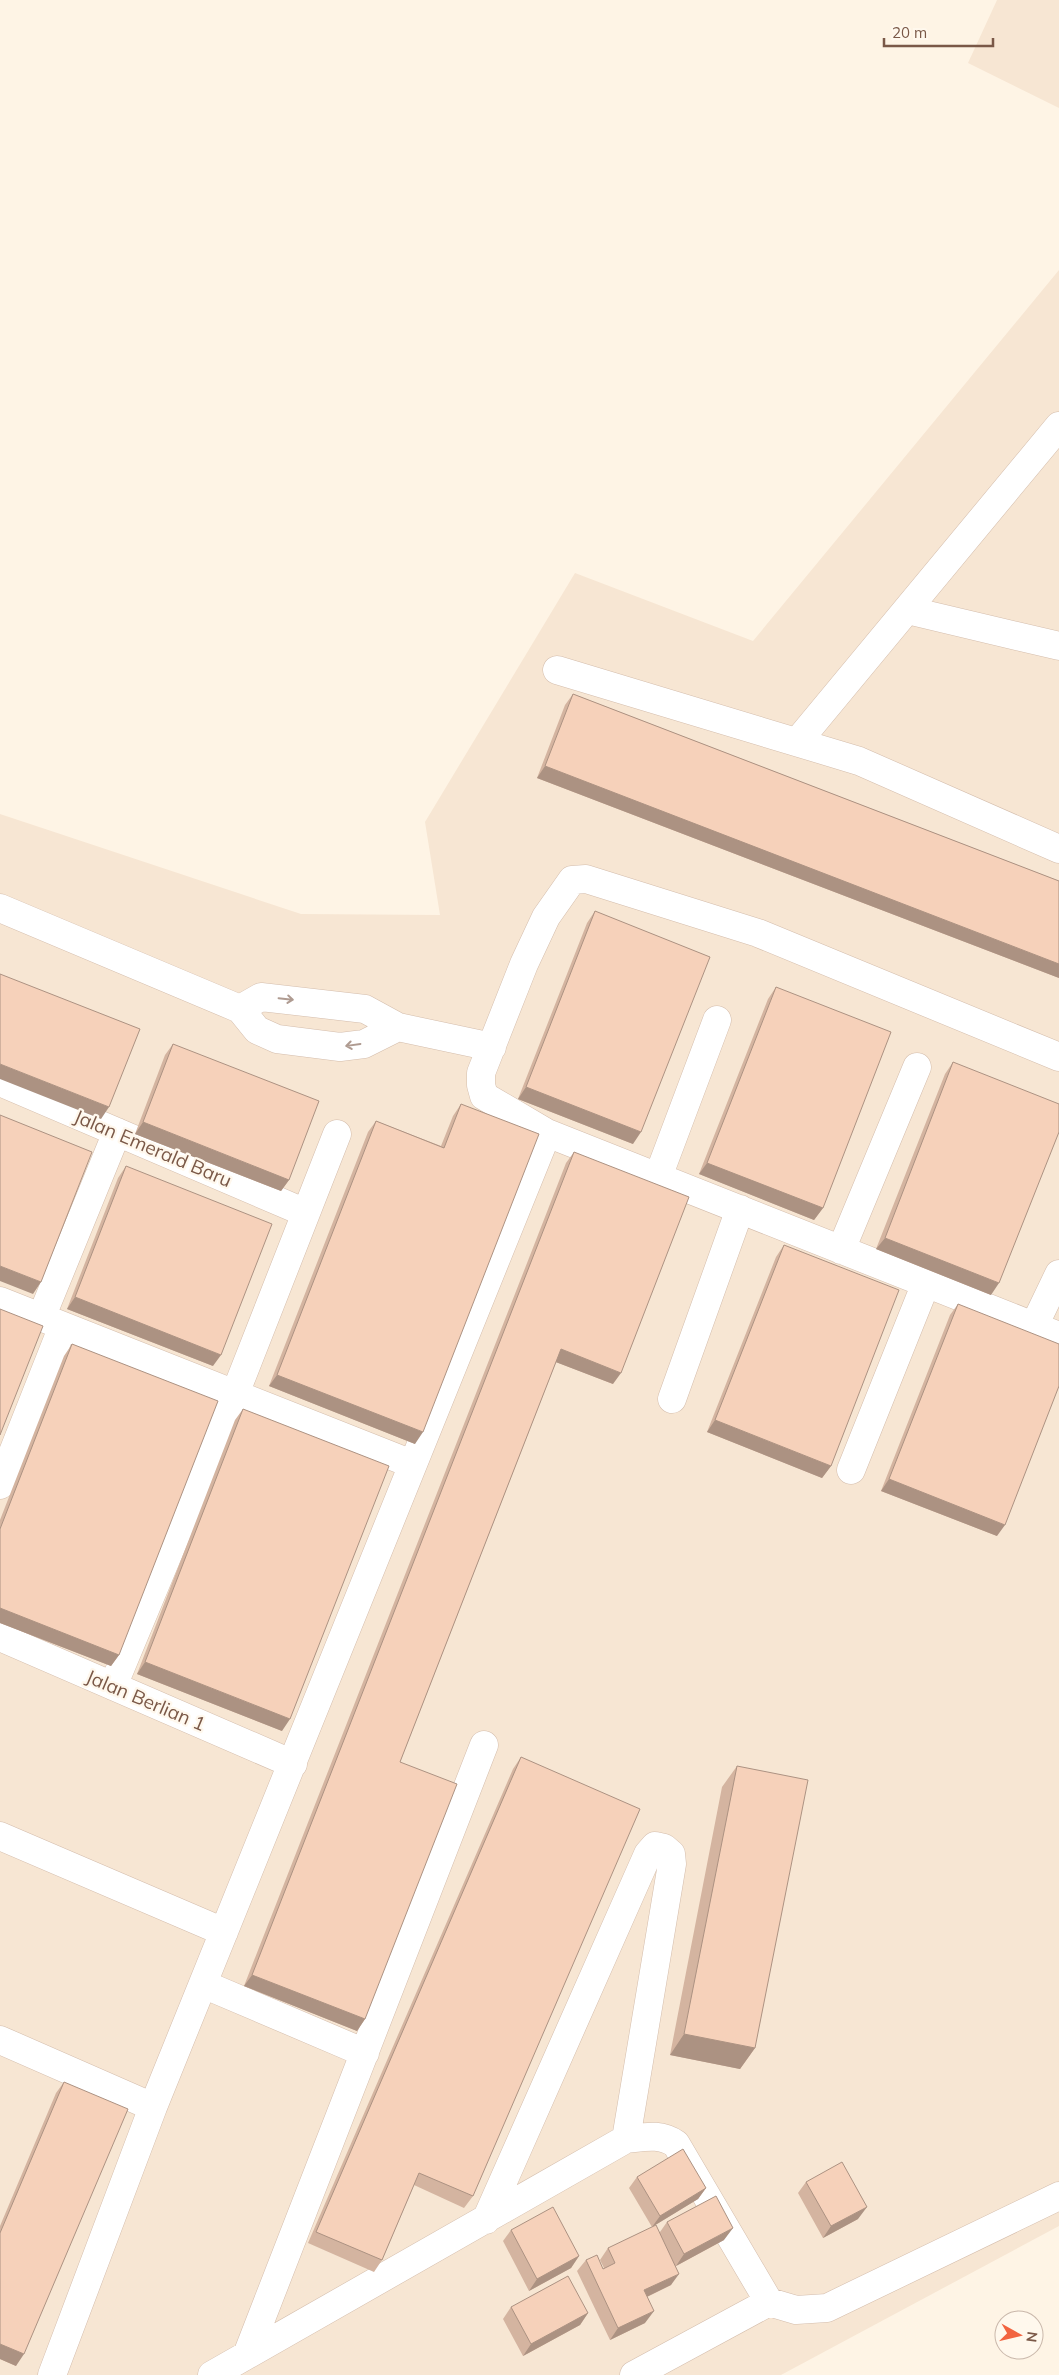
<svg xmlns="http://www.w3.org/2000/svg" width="1059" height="2375" viewBox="0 0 1059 2375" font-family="Mulish,sans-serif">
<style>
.residential{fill:#f7e6d3}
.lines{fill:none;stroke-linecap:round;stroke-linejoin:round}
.minor-casing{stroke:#d4bdac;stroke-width:29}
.minor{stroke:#fff;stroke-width:28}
.wall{fill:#d4b4a0}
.shaded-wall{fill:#ac9282}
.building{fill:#f6d1ba;stroke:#ac9282}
.oneway{stroke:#af9b91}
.labels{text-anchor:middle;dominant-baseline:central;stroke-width:4.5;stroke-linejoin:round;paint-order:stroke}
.street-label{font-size:19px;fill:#7a5847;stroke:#fff8ed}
</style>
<rect width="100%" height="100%" fill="#fef4e5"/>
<path class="residential" d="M997 0H1059V108L968 63Z
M1059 270V2226L781 2375H0V814L301 914 440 915 425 822 575 573 753 641Z"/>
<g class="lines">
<defs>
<path id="minor" d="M907 610 1059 646
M557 670 859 761 1059 849
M798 741 1059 426
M0 908 240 1009 257 1030 277 1039 340 1047 364 1044 398 1027
M240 1009 261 997 365 1009 398 1027 492 1047
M1059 1057 758 933 586 879 572 880 546 917 524 964 481 1073V1085L484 1096 547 1133 1059 1336
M0 1082 306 1213
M658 1177 717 1020
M841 1250 917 1067
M0 1301 412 1464
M41 1318 117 1132
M1034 1326 1059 1274
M672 1399 740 1209
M851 1470 926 1283
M0 1485 63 1326
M0 1637 293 1764
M113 1686 235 1394 337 1134
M0 1836 224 1932
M203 1984 365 2053
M0 2040 153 2107
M486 2220 648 1854 655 1846 664 1848 671 1854 672 1864 626 2139
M247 2355 484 1745
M52 2375 153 2107 547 1133
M212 2375 626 2139C645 2137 660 2133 676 2144L769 2302 796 2310 827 2308 1059 2196
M634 2375 769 2302"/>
</defs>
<use href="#minor" class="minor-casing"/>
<use href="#minor" class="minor"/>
</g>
<path class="wall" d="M573 694 1059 881V978L537 778 565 705Z
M595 911 633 1144 518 1099 587 923Z
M776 987 823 1208 814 1220 699 1174 768 999Z
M173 1044 289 1180 281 1191 135 1134 165 1055Z
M953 1062 991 1295 876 1249 945 1074Z
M461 1104 415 1444 269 1386 368 1132 376 1121 441 1146 453 1116Z
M574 1152 613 1384 556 1362 400 1762 365 2019 357 2031 244 1986 529 1258 566 1163Z
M126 1166 213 1366 67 1309 118 1178Z
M784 1245 831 1466 822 1478 707 1432 776 1257Z
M958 1304 997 1536 881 1491 950 1315Z
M72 1344 119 1655 111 1666 0 1623V1520L64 1356Z
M243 1409 282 1731 137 1674 235 1420Z
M521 1757 473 2196 464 2208 414 2185 382 2260 374 2272 308 2243 513 1769Z
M737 1766 755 2048 740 2069 670 2055 722 1787Z
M64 2082 16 2366 0 2359V2226L56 2093Z
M637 2177 706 2188 698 2199 652 2227 629 2188Z
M806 2182 858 2219 823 2238 798 2193Z
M667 2222 724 2240 676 2266 671 2285 647 2297 645 2323 610 2340 577 2271 586 2260 603 2269 604 2268 600 2260 608 2248 660 2232Z
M511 2230 579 2256 571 2268 529 2291 503 2241Z
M511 2307 588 2313 580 2325 523 2356 503 2319Z"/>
<path class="shaded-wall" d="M545 766 1059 964V978L537 778Z
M0 1064 109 1107 101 1119 0 1079Z
M526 1087 641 1132 633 1144 518 1099Z
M143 1122 289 1180 281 1191 135 1134Z
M707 1163 823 1208 814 1220 699 1174Z
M885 1238 999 1283 991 1295 876 1249Z
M0 1266 41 1282 33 1294 0 1281Z
M75 1297 221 1355 213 1366 67 1309Z
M561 1349 621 1373 613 1384 553 1361Z
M277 1375 423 1432 415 1444 269 1386Z
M715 1420 831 1466 822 1478 707 1432Z
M889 1479 1005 1525 997 1536 881 1491Z
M0 1608 119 1655 111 1666 0 1623Z
M145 1662 290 1719 282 1731 137 1674Z
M252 1975 365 2019 357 2031 244 1986Z
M684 2034 755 2048 740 2069 670 2055Z
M706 2188 698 2199 652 2227 660 2216Z
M867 2207 858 2219 823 2238 831 2226Z
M733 2228 724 2240 676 2266 684 2254Z
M579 2256 571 2268 529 2291 537 2279Z
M679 2274 671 2285 636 2302 644 2290Z
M654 2311 645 2323 610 2340 618 2328Z
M588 2313 580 2325 523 2356 531 2344Z
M0 2344 24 2354 16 2366 0 2359Z"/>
<path class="building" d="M573 694 1059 881V964L545 766Z
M595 911 710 957 641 1132 526 1087Z
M0 974 140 1029 109 1107 0 1064Z
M776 987 891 1032 823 1208 707 1163Z
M173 1044 319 1101 289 1180 143 1122Z
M953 1062 1059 1104V1132L999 1283 885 1238Z
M461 1104 539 1134 423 1432 277 1375 376 1121 444 1148Z
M0 1115 92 1152 41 1282 0 1266Z
M574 1152 689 1197 621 1373 561 1349 400 1762 457 1784 365 2019 252 1975Z
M126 1166 272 1224 221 1355 75 1297Z
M784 1245 899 1290 831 1466 715 1420Z
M958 1304 1059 1344V1386L1005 1525 889 1479Z
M0 1309 43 1326 0 1435Z
M72 1344 218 1401 119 1655 0 1608V1529Z
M243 1409 389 1466 290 1719 145 1662Z
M521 1757 640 1809 473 2196 419 2173 382 2260 316 2232Z
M737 1766 808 1780 755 2048 684 2034Z
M64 2082 128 2109 24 2354 0 2344V2233Z
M683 2149 706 2188 660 2216 637 2177Z
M842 2162 867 2207 831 2226 806 2182Z
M716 2196 733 2228 684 2254 667 2222Z
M553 2207 579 2256 537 2279 511 2230Z
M656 2225 679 2274 644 2290 654 2311 618 2328 586 2260 597 2255 603 2269 615 2263 608 2248Z
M568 2276 588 2313 531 2344 511 2307Z"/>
<defs><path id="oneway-shaft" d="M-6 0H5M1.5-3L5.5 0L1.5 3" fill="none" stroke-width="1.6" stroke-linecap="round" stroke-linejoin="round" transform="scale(1.25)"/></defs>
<g class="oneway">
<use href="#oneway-shaft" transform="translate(286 999) rotate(6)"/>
<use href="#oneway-shaft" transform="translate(353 1045) rotate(172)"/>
</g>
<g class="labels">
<g class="street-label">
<text transform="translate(153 1148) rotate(23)">Jalan Emerald Baru</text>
<text transform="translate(146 1700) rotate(23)">Jalan Berlian 1</text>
</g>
</g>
<g transform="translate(1019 2335) rotate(98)"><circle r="24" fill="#fff8ed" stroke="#cab8ab"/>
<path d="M0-4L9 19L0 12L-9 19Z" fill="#f26440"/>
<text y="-8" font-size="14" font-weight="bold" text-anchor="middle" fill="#7a5847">N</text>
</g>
<path d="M884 38v8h109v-8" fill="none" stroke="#7a5847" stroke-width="2.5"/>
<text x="892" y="38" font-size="15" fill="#7a5847" stroke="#fff8ed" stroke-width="4" paint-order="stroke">20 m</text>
</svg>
